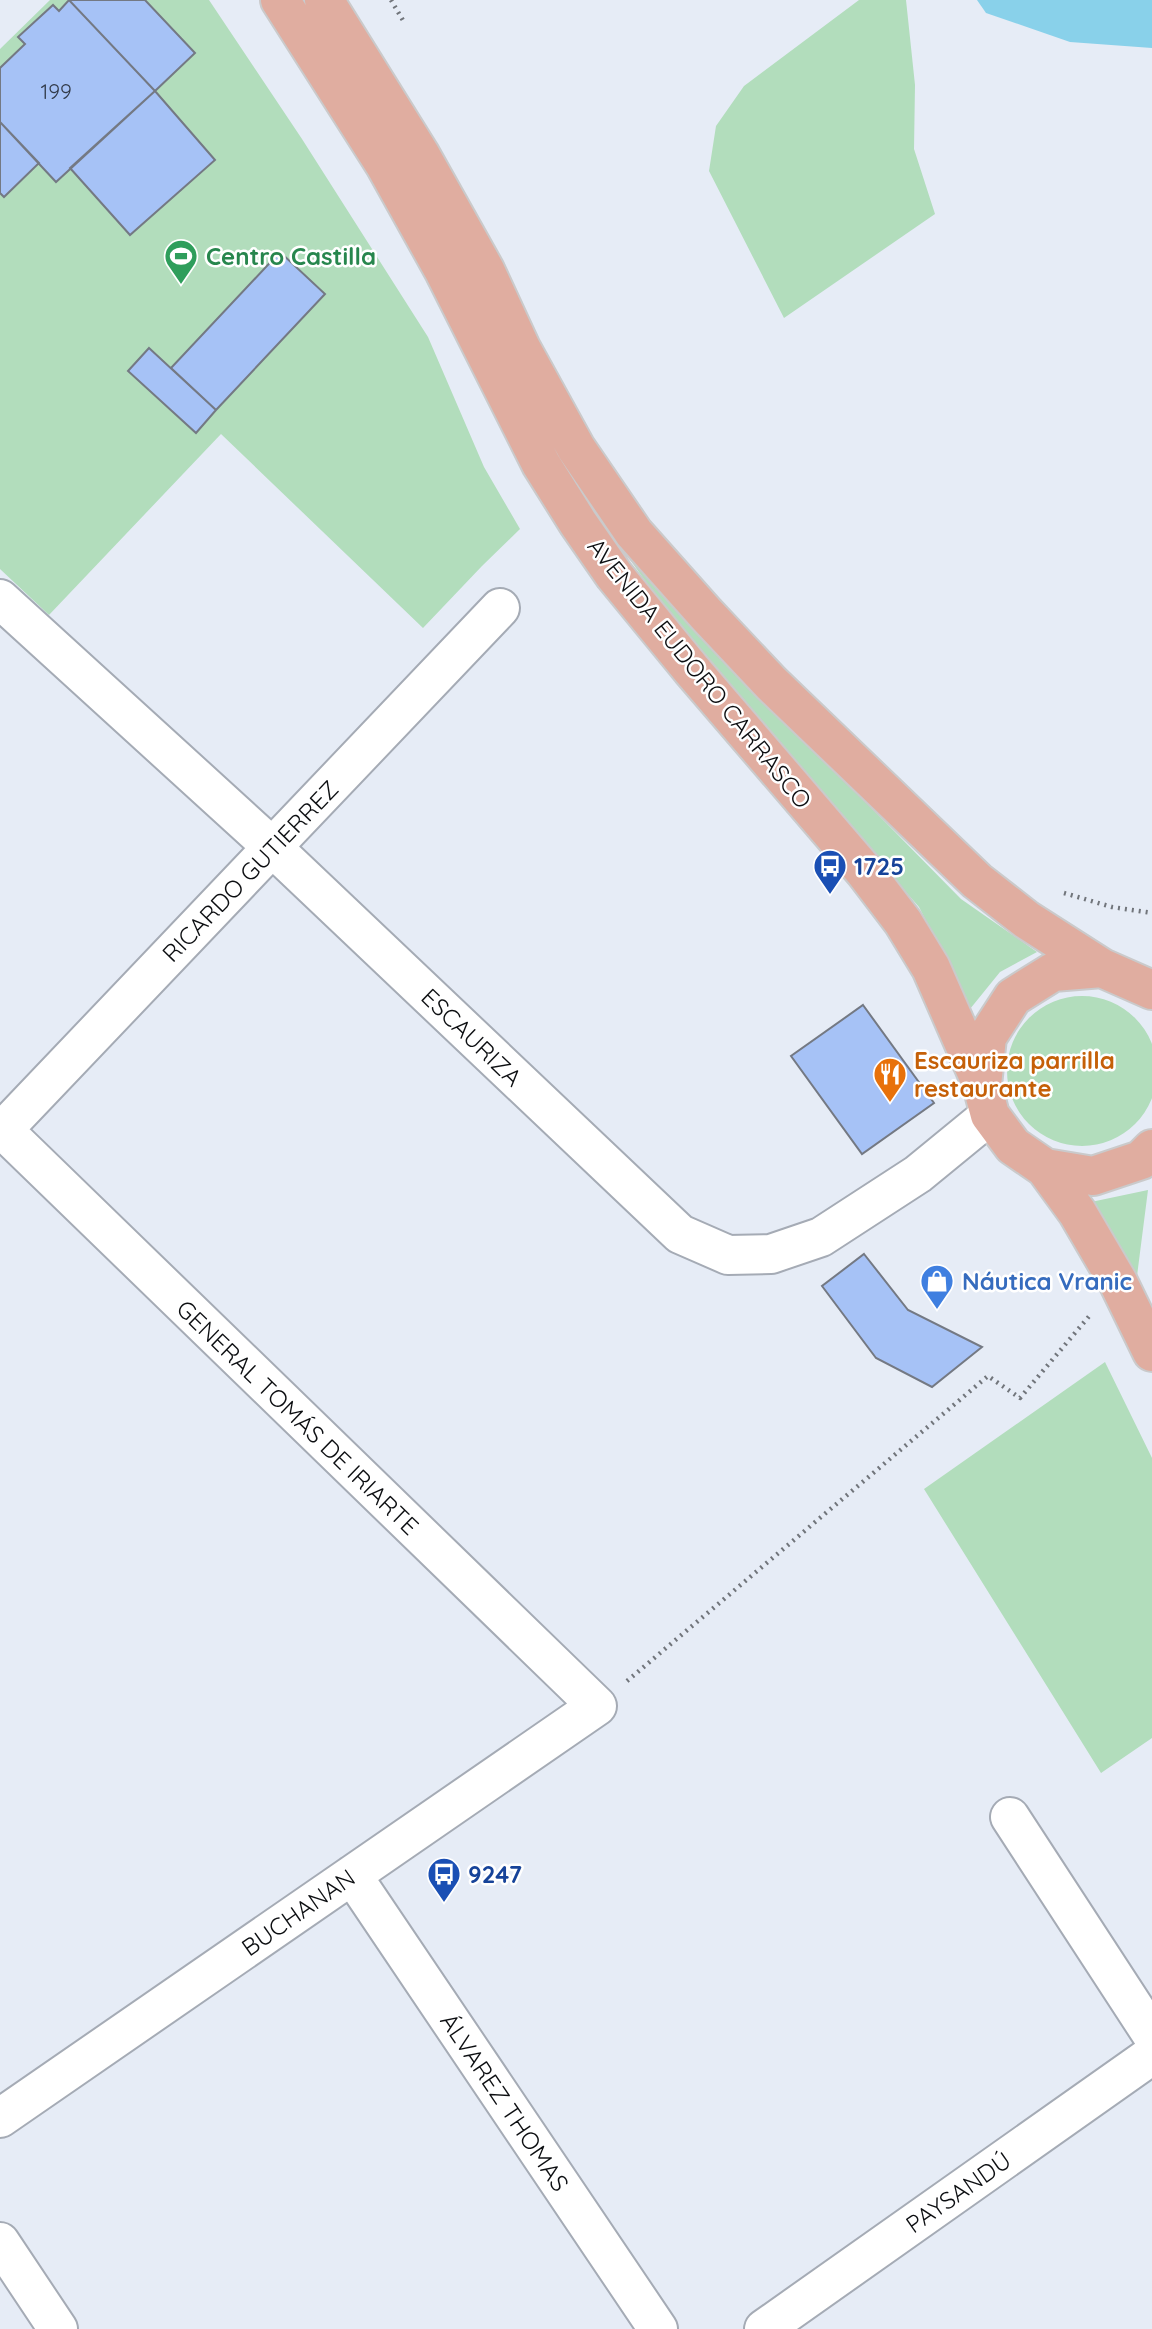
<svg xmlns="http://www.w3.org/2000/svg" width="1152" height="2329" viewBox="0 0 1152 2329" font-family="Quicksand,sans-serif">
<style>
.green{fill:#b2ddbc}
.water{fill:#89d1ea}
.building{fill:#a6c2f6;stroke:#747983;stroke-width:2}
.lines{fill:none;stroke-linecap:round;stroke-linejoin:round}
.minor-casing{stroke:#a5abb5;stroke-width:42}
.major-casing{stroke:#cacacb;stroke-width:42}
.path{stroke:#71757b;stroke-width:4.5;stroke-dasharray:2 5;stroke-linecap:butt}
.minor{stroke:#fff;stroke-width:38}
.major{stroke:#e0ada0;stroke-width:38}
.labels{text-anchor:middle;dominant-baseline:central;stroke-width:5;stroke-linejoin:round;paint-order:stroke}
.number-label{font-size:21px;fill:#323b4a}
.leisure-label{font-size:24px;font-weight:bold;fill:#27864d;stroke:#fff;text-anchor:start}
.street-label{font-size:24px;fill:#0c0e11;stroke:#fff}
.transit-label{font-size:24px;font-weight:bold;fill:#164399;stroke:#fff;text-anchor:start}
.food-label{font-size:24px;font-weight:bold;fill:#c56008;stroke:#fff;text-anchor:start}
.shop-label{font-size:24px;font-weight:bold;fill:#366cbe;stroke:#fff;text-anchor:start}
</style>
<rect width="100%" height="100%" fill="#e6ecf6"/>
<path class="green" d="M50 0H209L302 139 428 337 484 467 520 529 482 566 423 628 221 434 49 615 0 569V49Z
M859 0H906L915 85 914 149 935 214 784 318 709 171 716 126 744 86Z
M626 554 715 643 778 713 961 899 1037 952 1000 972 970 1009 919 907 700 658Z
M1007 1071a75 75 0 1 1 150 0a75 75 0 1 1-150 0Z
M1148 1190 1137 1276 1091 1202Z
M1105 1362 1152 1458V1738L1101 1773 924 1489Z"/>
<path class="water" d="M977 0H1152V48L1070 42 986 13Z"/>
<path class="building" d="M69 0H145L195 53 155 91Z
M69 0 155 91 56 182 0 122V68L25 44 18 37 53 5 59 11Z
M155 91 215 160 130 235 70 168Z
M0 122 39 163 4 197 0 193Z
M280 252 325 294 216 410 171 368Z
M149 348 216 410 196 433 128 371Z
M863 1005 934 1103 862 1154 791 1056Z
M864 1254 908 1310 982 1347 932 1387 876 1358 822 1286Z"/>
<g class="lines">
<defs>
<path id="minor" d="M0 599 272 847 680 1234 728 1255 771 1254 821 1237 918 1174 990 1115
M0 1127 597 1706 0 2118
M0 1133 500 608
M1010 1817 1152 2035
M352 1875 658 2329
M0 2242 58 2329
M764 2329 1152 2055"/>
<path id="major" d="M280 0 385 165 444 271 541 464 578 523 614 575 691 669 865 872 903 922 931 968 982 1085
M324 0 420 154 485 270 521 348 576 448 634 533 706 614 771 683 977 881 1027 920 1102 968 1152 990
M1102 968 1053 972 1013 997 987 1037 982 1085 990 1115 1013 1146 1045 1168 1093 1176 1141 1160 1152 1149
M1045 1168 1077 1212 1118 1282 1152 1352"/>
</defs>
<use href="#minor" class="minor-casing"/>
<use href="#major" class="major-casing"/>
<path class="path" d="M391 0 404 22
M1064 893 1112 907 1152 913
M627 1681 988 1376 1020 1398 1091 1314"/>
<use href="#minor" class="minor"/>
<use href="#major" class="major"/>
</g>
<defs>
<symbol id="stadium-pin" viewBox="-11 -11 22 30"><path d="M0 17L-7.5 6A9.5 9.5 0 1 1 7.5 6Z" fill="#2e9e5b" stroke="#fff"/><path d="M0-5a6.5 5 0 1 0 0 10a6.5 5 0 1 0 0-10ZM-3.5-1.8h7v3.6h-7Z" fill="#fff"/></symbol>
<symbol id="bus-pin" viewBox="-11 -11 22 30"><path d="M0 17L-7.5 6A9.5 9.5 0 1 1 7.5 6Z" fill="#1a4fb4" stroke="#fff"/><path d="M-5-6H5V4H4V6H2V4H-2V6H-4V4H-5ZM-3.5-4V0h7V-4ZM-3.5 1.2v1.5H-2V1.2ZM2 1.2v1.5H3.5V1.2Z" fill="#fff"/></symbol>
<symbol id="restaurant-pin" viewBox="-11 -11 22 30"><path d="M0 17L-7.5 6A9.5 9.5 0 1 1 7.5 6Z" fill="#e8710a" stroke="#fff"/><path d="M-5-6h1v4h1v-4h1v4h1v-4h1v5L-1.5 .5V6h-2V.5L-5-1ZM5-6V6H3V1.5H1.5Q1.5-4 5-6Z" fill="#fff"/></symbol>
<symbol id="shop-pin" viewBox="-11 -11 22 30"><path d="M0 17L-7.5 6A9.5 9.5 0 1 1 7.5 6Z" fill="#3f7fe0" stroke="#fff"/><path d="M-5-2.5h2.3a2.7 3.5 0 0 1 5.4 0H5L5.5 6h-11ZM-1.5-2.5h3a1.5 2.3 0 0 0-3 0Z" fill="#fff"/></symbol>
</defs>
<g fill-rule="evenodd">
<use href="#stadium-pin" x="162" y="237" width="38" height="52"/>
<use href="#bus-pin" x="811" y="847" width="38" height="52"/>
<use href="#restaurant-pin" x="871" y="1055" width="38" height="52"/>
<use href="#shop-pin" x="918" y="1262" width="38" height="52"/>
<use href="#bus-pin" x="425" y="1855" width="38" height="52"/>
</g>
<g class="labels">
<g class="number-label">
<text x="56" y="91">199</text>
</g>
<g class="leisure-label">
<text x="206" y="256">Centro Castilla</text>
</g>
<g class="street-label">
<text transform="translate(700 673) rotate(51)">AVENIDA EUDORO CARRASCO</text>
<text transform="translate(250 871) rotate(-46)">RICARDO GUTIERREZ</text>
<text transform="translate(472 1037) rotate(44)">ESCAURIZA</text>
<text transform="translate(298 1417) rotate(44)">GENERAL TOMÁS DE IRIARTE</text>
<text transform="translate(298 1912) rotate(-35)">BUCHANAN</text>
<text transform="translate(505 2102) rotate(56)">ÁLVAREZ THOMAS</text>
<text transform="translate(958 2192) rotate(-35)">PAYSANDÚ</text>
</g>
<g class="transit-label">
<text x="854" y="866">1725</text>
<text x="468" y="1874">9247</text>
</g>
<g class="food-label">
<text x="914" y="1060">Escauriza parrilla<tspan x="914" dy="28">restaurante</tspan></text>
</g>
<g class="shop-label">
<text x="962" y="1281">Náutica Vranic</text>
</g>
</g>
</svg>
